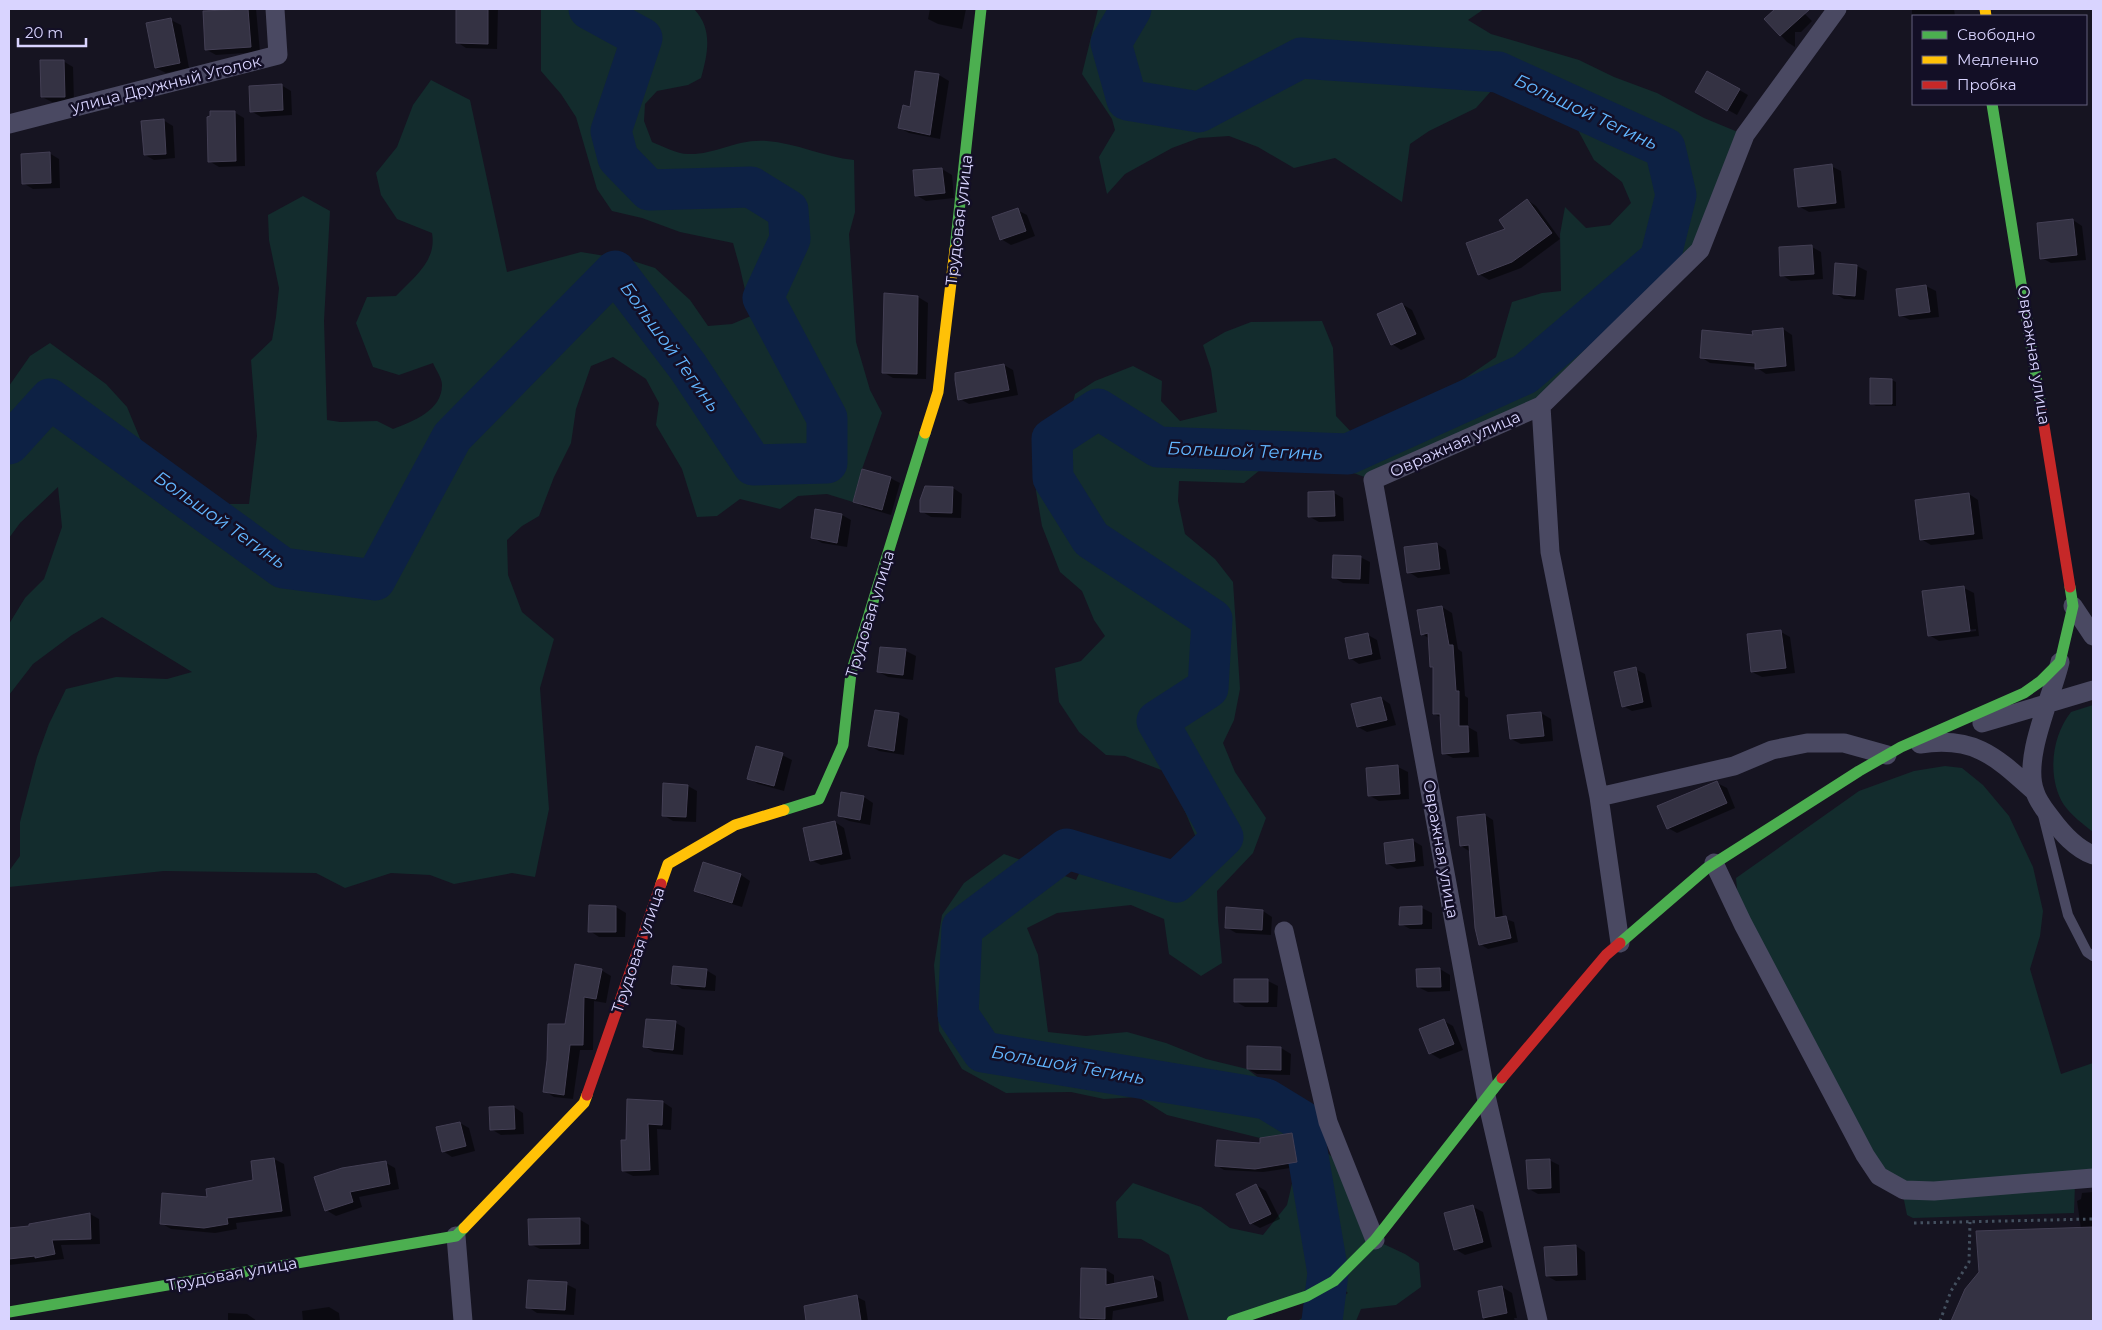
<svg xmlns="http://www.w3.org/2000/svg" width="2102" height="1330" viewBox="0 0 2102 1330" font-family="Montserrat,sans-serif">
<style>
.green{fill:#132c2d}
.shadow{fill:#0007;fill-rule:evenodd}
.lines{fill:none;stroke-linecap:round;stroke-linejoin:round}
.river{stroke:#0d2144;stroke-width:41}
.building{fill:#343243;stroke:#433f54}
.path{stroke:#44505f;stroke-width:3;stroke-dasharray:2.5 4;stroke-linecap:butt}
.lane{stroke:#4a4962;stroke-width:10}
.street{stroke:#4a4962;stroke-width:19}
.fast{stroke:#4caf50;stroke-width:11}
.slow{stroke:#ffc107;stroke-width:11}
.jam{stroke:#c62828;stroke-width:11}
.labels{text-anchor:middle;dominant-baseline:central;stroke-width:5;stroke-linejoin:round;paint-order:stroke}
.street-label{font-size:16px;fill:#d9d4ff;stroke:#130f26}
.water-label{font-size:18px;font-style:italic;fill:#62b6ff;stroke:#130f26}
</style>
<rect width="100%" height="100%" fill="#161421"/>
<path class="green" d="M541 9H694C713 29 708 53 701 78L688 85 657 91 645 104 644 121 652 142C662 146 677 154 688 154 715 155 738 138 767 141 796 143 824 157 854 160L855 212 849 234 856 342 870 390 882 413 862 469 853 502 827 494 798 496 780 509 740 499 717 516 697 517 682 469 656 425 659 403 646 379 613 357 591 366 576 409 571 443 554 477 539 516 522 526 507 540 508 575 522 612 554 639 540 688 549 809 535 877 512 873 454 884 430 875 391 873 345 888 316 873 164 871 9 887V871L20 856V822L37 757 49 724 66 689 116 677 167 679 192 672 102 617 72 635 33 664 9 695V624L25 598 44 579 62 527 58 487 20 523 9 538V386L30 356 50 343 106 384 127 407 144 448 164 466 190 483 207 504H249L257 436 251 360 272 340 276 317 279 288 269 240 268 215 303 196 330 211 324 321 327 420 340 422 377 421 393 429C413 421 442 411 442 385 442 378 436 370 433 363L399 375 373 367 356 323 367 297 396 296C414 277 437 261 432 233L397 219 381 195 376 173 397 147 413 105 431 80 470 100 507 272 581 252 630 260 655 268 690 300 708 326 732 324 751 316 740 268 733 243 680 232 642 218 612 211 597 189 576 117 561 94 541 71Z
M1098 9H1484L1468 20 1491 34 1579 60 1614 77 1657 93 1704 118 1745 135 1703 243 1541 406 1373 480 1345 470 1303 462 1260 470 1244 483 1179 481 1178 501 1185 534 1215 559 1233 582 1240 689 1234 720 1223 743 1235 772 1266 818 1253 853 1217 891 1218 920 1222 963 1201 976 1169 954 1164 919 1131 905 1057 913 1027 928 1038 955 1048 1032 1086 1036 1127 1032 1166 1043 1206 1059 1247 1069 1280 1094 1310 1111 1323 1149 1346 1169 1375 1240 1405 1254 1419 1263 1421 1287 1396 1305 1361 1309 1356 1321H1297L1348 1293 1334 1281 1232 1321H1189L1169 1255 1141 1239 1118 1238 1116 1202 1133 1183 1201 1207 1230 1228 1263 1235 1287 1205 1297 1162 1292 1133 1260 1138 1167 1115 1138 1097 1104 1099 1071 1092 1006 1093 962 1069 939 1031 934 965 942 915 964 883 1004 854 1076 880 1094 842 1179 863 1197 840 1169 773 1125 756 1106 755 1079 732 1059 702 1055 668 1081 661 1105 636 1094 620 1082 591 1060 572 1042 526 1036 491 1038 455 1064 444 1075 394 1095 381 1133 366 1162 381 1161 401 1180 421 1217 412 1211 369 1203 345 1225 332 1251 322 1322 321 1333 348 1336 416 1353 434 1382 427 1434 395 1464 379 1496 357 1512 302 1542 293 1561 291 1560 234 1565 207 1586 228 1610 225 1631 203 1622 182 1594 160 1572 119 1527 94 1492 90 1476 108 1429 131 1410 144 1402 202 1335 158 1294 168 1258 147 1229 136 1199 138 1172 148 1125 174 1107 194 1099 157 1115 130 1112 119 1082 74Z
M2093 705V832C2083 824 2072 816 2064 805 2047 778 2051 737 2071 712Z
M1945 766 1962 768 1983 785 2009 816 2033 867 2043 911 2040 936 2030 969 2061 1074 2093 1063V1169L1923 1186C1894 1179 1891 1177 1872 1154L1738 898 1736 878 1859 791 1914 771Z
M2075 1184 2074 1213 1913 1218 1907 1215 1903 1195Z"/>
<path class="shadow" d="M210 9H256L260 52 216 55 207 50Z
M457 9H498L497 49 466 48 457 42Z
M930 9H966L962 29 938 24 928 19Z
M1777 9H1800L1812 21 1801 32H1795V47L1787 42 1766 19Z
M1912 9H1954L1955 16H1915L1912 15Z
M171 20 181 25 189 68 166 73 156 68Z
M63 61 73 67 74 102H52L42 97Z
M916 72 939 75 949 81 940 139 909 133 900 128 911 108Z
M1708 72 1748 95 1737 115 1696 92Z
M281 85 291 91 292 115 261 117 251 111Z
M234 112 244 118 245 166 219 167 209 161Z
M163 120 173 126 175 158 154 160 145 155Z
M49 153 59 159 60 188 33 189 23 183Z
M1831 166 1841 171 1845 208 1809 212 1800 207Z
M942 169 952 175 954 198 926 201 916 195 914 171Z
M1527 200 1536 206 1560 239 1521 268 1489 280 1479 274Z
M1017 210 1027 215 1035 236 1011 245 1001 239Z
M2073 220 2082 226 2086 260 2051 263 2042 258Z
M1812 247 1821 252 1823 279 1791 281 1782 275Z
M1836 264 1857 266 1867 271 1864 300 1844 299 1834 293Z
M1926 286 1936 291 1939 317 1910 320 1900 315 1897 290Z
M886 295 918 297 928 303 926 379 893 378 883 372Z
M1402 304 1412 310 1425 339 1401 350 1392 344Z
M1783 329 1792 335 1795 371 1766 374 1756 367 1710 363 1701 357 1754 337Z
M1004 365 1013 370 1018 395 969 404 960 399Z
M1892 380 1896 382V406H1876L1871 403Z
M890 478 900 483 891 515 864 507 854 501Z
M953 488 962 494 961 518 931 517 921 511Z
M1334 493 1343 498 1344 521 1319 522 1310 517Z
M1969 494 1978 500 1983 539 1931 545 1921 539Z
M842 515 851 520 847 547 822 543 812 537Z
M1437 544 1446 550 1450 574 1418 578 1409 572Z
M1360 557 1370 562 1369 584 1343 583 1333 577Z
M1964 588 1974 593 1979 636 1939 641 1929 635ZM1976 629V631L1936 636V634Z
M1442 607 1452 613 1458 649 1462 652 1465 696 1468 698V727L1477 732 1479 757 1453 758 1443 753 1442 718 1434 714V668L1431 667 1430 639 1422 634 1418 611Z
M1781 632 1790 637 1795 673 1762 677 1752 672Z
M1368 635 1377 640 1381 659 1359 664 1350 658Z
M881 648 906 651 916 656 913 680 888 677 879 672Z
M1635 669 1645 674 1652 707 1632 711 1623 706Z
M1381 698 1390 704 1396 725 1367 732 1358 727Z
M1541 713 1551 719 1553 741 1521 744 1511 739 1509 717Z
M898 714 908 719 904 755 879 751 869 745Z
M782 755 792 760 784 791 758 784 749 778Z
M1398 767 1408 772 1409 799 1379 801 1370 796Z
M1717 783 1727 788 1735 808 1677 833 1668 828Z
M688 786 697 791 696 822 673 821 663 815Z
M864 797 873 803 870 825 849 821 839 816Z
M1485 815 1493 820 1503 918 1514 922 1518 942 1488 949 1480 944 1469 851 1461 846Z
M835 822 844 828 851 859 821 865 811 860Z
M1412 840 1422 846 1424 866 1397 869 1388 864Z
M704 864 741 875 750 881 742 907 705 896 695 890Z
M590 907H616L626 913 625 937H599L590 931Z
M1422 908 1432 913V929H1410L1401 924Z
M1263 911 1272 917 1271 935 1236 933 1226 927Z
M576 966 601 970 611 976 606 1003 594 1001 593 1050H580L573 1099 554 1097 545 1091 566 1026Z
M1440 969 1450 975V991L1428 992 1418 987Z
M706 970 716 976 715 991 682 989 673 983Z
M1268 981 1278 986 1277 1007H1245L1235 1001Z
M1444 1021 1453 1026 1463 1050 1440 1059 1430 1053Z
M676 1023 685 1028 683 1055 654 1052 645 1047Z
M1281 1048 1291 1054 1290 1075 1257 1074 1248 1069Z
M663 1102 672 1108 671 1130 657 1129 659 1175 633 1176 623 1171 627 1141Z
M514 1107 523 1113 524 1134 501 1135 491 1129Z
M460 1123 469 1128 475 1151 452 1157 443 1151Z
M1292 1134 1300 1138 1304 1166 1263 1172 1224 1170 1216 1165 1262 1145Z
M274 1159 284 1164 291 1216 236 1223 237 1229 215 1233 171 1229 161 1223 209 1198 255 1181 252 1162Z
M1549 1160 1559 1165 1560 1193 1538 1194 1529 1189Z
M386 1163 395 1168 399 1189 359 1197 362 1207 336 1216 326 1210Z
M1256 1185 1266 1191 1280 1219 1260 1228 1251 1223Z
M2093 1192V1321H1952L1957 1308 2081 1229 2077 1201 2081 1199 2082 1193Z
M1473 1207 1483 1212 1492 1247 1465 1255 1455 1249Z
M90 1214 99 1219 100 1244 61 1245 64 1259 9 1265V1230L31 1227Z
M579 1219 589 1225V1249H540L530 1244Z
M1576 1246 1585 1252 1586 1280 1556 1281 1547 1276Z
M1083 1269 1106 1270 1114 1275V1285L1152 1277 1161 1282 1164 1301 1113 1311 1112 1321H1088L1081 1317Z
M566 1284 576 1289 574 1315 537 1313 528 1307Z
M1502 1287 1512 1293 1517 1318H1514L1515 1321H1485L1479 1292Z
M857 1297 865 1301 868 1321H808L805 1307Z
M329 1307 339 1313 340 1321H303L302 1311Z
M228 1313 247 1314 257 1321H228Z"/>
<g class="lines">
<path class="river" d="M1131 9 1111 43 1127 100 1199 112 1301 58 1498 72 1665 148 1676 195 1660 259 1525 374 1348 454 1158 447 1098 409 1052 439 1053 478 1091 539 1212 619 1208 688 1157 721 1223 837 1176 882 1067 849 962 928 958 1015 983 1052 1266 1099 1302 1121 1328 1273 1322 1321
M9 444 50 399 283 568 375 580 452 437 615 271 688 367 753 465 827 463V418L763 298 790 239 788 210 751 187 649 190 618 158 611 131 642 38 589 9"/>
</g>
<path class="building" d="M248 9 251 47 205 50 203 11Z
M456 9H488V44L456 43Z
M1775 9H1810L1780 36 1764 19Z
M171 18 180 63 155 68 146 23Z
M40 60H64L65 97H41Z
M915 71 939 74 930 135 898 128 903 105 910 107Z
M1707 71 1740 89 1727 111 1695 92Z
M282 84 283 110 250 112 249 86Z
M210 111H235L236 161 208 162 207 117 210 116Z
M164 119 166 154 144 155 141 121Z
M50 152 51 183 22 184 21 154Z
M1832 164 1836 203 1798 207 1794 169Z
M942 168 945 193 915 196 913 170Z
M1527 199 1552 233 1512 262 1478 275 1466 243 1505 229 1499 220Z
M1018 208 1026 231 1000 240 992 217Z
M2073 219 2077 255 2040 259 2037 223Z
M1812 245 1814 274 1780 276 1779 247Z
M1835 263 1857 265 1855 296 1833 294Z
M1926 285 1930 312 1899 316 1896 289Z
M884 293 918 296 917 374 882 373Z
M1402 303 1416 334 1391 345 1377 314Z
M1783 328 1786 366 1755 369V363L1700 358 1702 330 1753 335 1752 331Z
M1004 364 1009 390 958 400 955 380V373Z
M1870 378 1892 379V404H1870Z
M862 469 891 477 882 510 853 502Z
M925 486 953 487 952 513 920 512V500Z
M1334 491 1335 516 1308 517V492Z
M1969 493 1974 534 1920 540 1915 500Z
M815 509 842 514 837 543 811 538Z
M1437 543 1440 569 1407 573 1404 547Z
M1333 555 1361 556 1360 579 1332 578Z
M1964 586 1970 631 1928 636 1922 591Z
M1442 606 1449 645H1453L1456 691H1459V726H1468L1469 752 1442 754 1440 714H1433V667H1430L1428 633 1421 635 1417 610Z
M1781 630 1786 668 1751 672 1747 634Z
M1368 633 1372 654 1349 659 1345 638Z
M880 647 906 649 903 675 877 672Z
M1636 667 1643 702 1622 707 1614 672Z
M1381 697 1387 720 1357 727 1351 704Z
M875 710 899 713 894 751 868 746Z
M1541 712 1544 736 1510 739 1507 715Z
M756 746 783 753 774 786 747 779Z
M1398 765 1400 794 1368 796 1366 768Z
M1717 781 1727 803 1667 829 1657 806Z
M663 783 688 785 686 817 662 816Z
M841 792 864 796 860 820 838 816Z
M1485 814 1495 918 1506 916 1511 938 1479 945 1475 928 1469 845 1460 846 1457 817Z
M835 821 842 854 810 861 803 828Z
M1413 839 1415 861 1386 864 1384 843Z
M703 862 741 874 732 903 694 891Z
M589 905 616 906V932H588Z
M1422 906V924L1399 925 1400 907Z
M1226 907 1263 910 1262 930 1225 928Z
M575 964 602 969 596 999 584 997 583 1045H570L564 1095 543 1092 547 1060 548 1024H565Z
M673 966 707 969 705 987 671 984Z
M1440 968 1441 987H1417L1416 969Z
M1234 979H1268V1002H1234Z
M646 1019 676 1021 673 1050 643 1047Z
M1444 1019 1454 1044 1429 1054 1419 1029Z
M1247 1046 1281 1047V1070L1247 1069Z
M627 1099 663 1101 662 1125 648 1124 650 1170 622 1171 621 1140H626Z
M514 1106 515 1129 490 1130 489 1107Z
M460 1122 466 1146 442 1152 436 1127Z
M1292 1133 1297 1162 1255 1169 1215 1166 1217 1140 1260 1143V1138Z
M274 1158 282 1211 227 1218 228 1224 204 1228 160 1224 162 1193 207 1197 206 1189 253 1180 251 1161Z
M1550 1159 1551 1188 1528 1189 1526 1160Z
M386 1161 390 1184 350 1192 353 1202 325 1211 314 1177 342 1168Z
M1256 1184 1271 1214 1250 1224 1236 1194Z
M1473 1205 1483 1242 1454 1250 1444 1213Z
M90 1213 91 1239 52 1240 55 1254 35 1258V1256L9 1259V1228L29 1226V1224Z
M580 1218V1244L529 1245 528 1219Z
M2093 1227V1321H1951L1965 1289 1979 1272 1976 1231Z
M1576 1245 1577 1275 1546 1276 1544 1247Z
M1081 1268 1106 1269V1285L1153 1276 1157 1297 1105 1307V1319L1080 1318Z
M528 1280 567 1282 565 1310 526 1308Z
M1502 1286 1507 1313 1483 1318 1478 1291Z
M857 1295 861 1321H806L804 1306Z"/>
<g class="lines">
<path class="path" d="M1914 1223 2093 1219
M1940 1321 1951 1291 1969 1262 1970 1222"/>
<path class="lane" d="M2043 815 2068 915 2087 952 2093 956"/>
<path class="street" d="M9 124 278 55 275 9
M1541 406 1550 552 1599 797 1620 943
M2073 606 2093 636
M2060 662C2052 697 2022 758 2035 792 2038 802 2045 810 2051 818 2062 833 2075 848 2093 855
M1982 723 2093 690
M1920 744C1975 736 1995 756 2034 791
M1599 797 1734 766 1772 750 1807 743H1844L1887 755
M1714 863 1743 924 1865 1155 1879 1176 1904 1190 1934 1191 2093 1178
M1284 931 1328 1122 1375 1240
M456 1236 463 1321
M1538 1321 1486 1096 1373 480 1541 406 1700 250 1745 135 1837 9"/>
<path class="fast" d="M1992 104 2041 407
M955 249 981 9
M784 810 819 799 843 745 851 673 925 433
M1620 943 1707 868 1859 771 1901 747 2024 693 2041 681 2060 662 2073 606 2070 587
M9 1312 456 1236 464 1228
M1232 1321 1307 1296 1334 1281 1375 1240 1502 1078"/>
<path class="slow" d="M1985 9 1986 16
M925 433 938 392 955 249
M661 884 668 864 735 825 784 810
M464 1228 584 1103 587 1095"/>
<path class="jam" d="M2041 407 2070 587
M1502 1078 1606 955 1620 943
M587 1095 661 884"/>
</g>
<g class="labels">
<g class="street-label">
<text transform="translate(166 84) rotate(-14)">улица Дружный Уголок</text>
<text transform="translate(959 220) rotate(-83)">Трудовая улица</text>
<text transform="translate(2034 355) rotate(81)">Овражная улица</text>
<text transform="translate(1455 444) rotate(-24)">Овражная улица</text>
<text transform="translate(870 614) rotate(-73)">Трудовая улица</text>
<text transform="translate(1441 849) rotate(80)">Овражная улица</text>
<text transform="translate(638 950) rotate(-71)">Трудовая улица</text>
<text transform="translate(232 1274) rotate(-10)">Трудовая улица</text>
</g>
<g class="water-label">
<text transform="translate(1586 112) rotate(25)">Большой Тегинь</text>
<text transform="translate(670 347) rotate(54)">Большой Тегинь</text>
<text transform="translate(1245 451) rotate(2)">Большой Тегинь</text>
<text transform="translate(220 520) rotate(35)">Большой Тегинь</text>
<text transform="translate(1068 1065) rotate(10)">Большой Тегинь</text>
</g>
</g>
<rect width="2102" height="1330" fill="none" stroke="#d9d4ff" stroke-width="20"/>
<rect x="1912" y="15" width="175" height="90" fill="#130f26" stroke="#625e7d"/>
<rect x="1922" y="31" width="25" height="8" fill="#4caf50" stroke="#625e7d"/>
<text x="1957" y="40" font-size="15" fill="#d9d4ff">Свободно</text>
<rect x="1922" y="56" width="25" height="8" fill="#ffc107" stroke="#625e7d"/>
<text x="1957" y="65" font-size="15" fill="#d9d4ff">Медленно</text>
<rect x="1922" y="81" width="25" height="8" fill="#c62828" stroke="#625e7d"/>
<text x="1957" y="90" font-size="15" fill="#d9d4ff">Пробка</text>
<path d="M18 38v8h68v-8" fill="none" stroke="#d9d4ff" stroke-width="2.5"/>
<text x="25" y="38" font-size="15" fill="#d9d4ff" stroke="#130f26" stroke-width="4" paint-order="stroke">20 m</text>
</svg>
